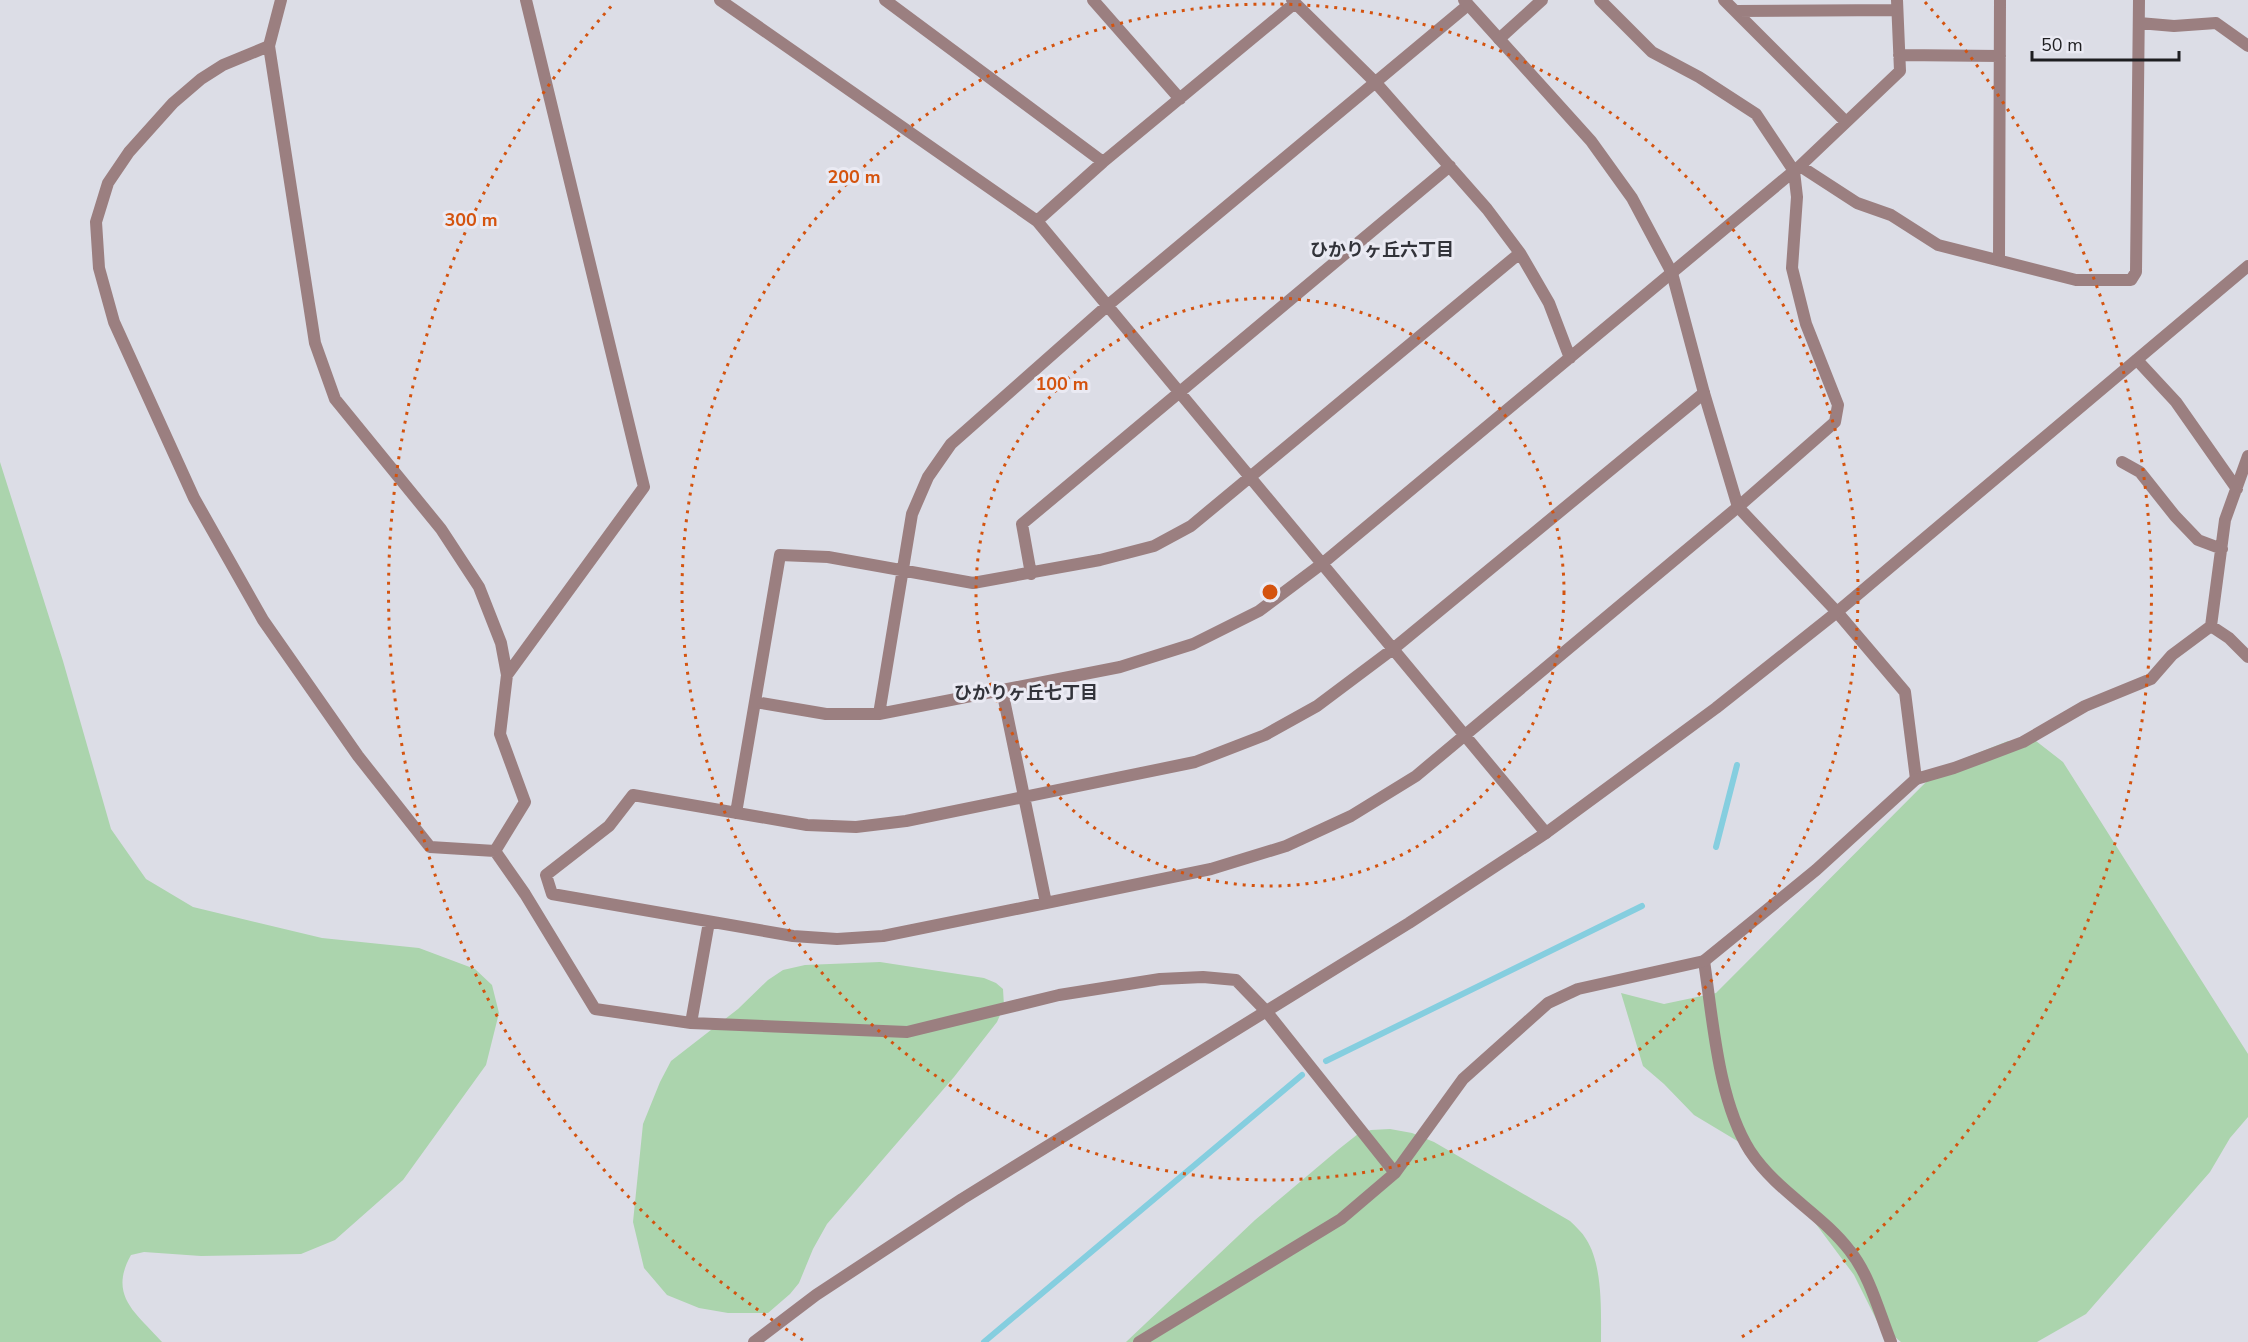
<svg xmlns="http://www.w3.org/2000/svg" width="2248" height="1342" viewBox="0 0 2248 1342" font-family="'Nunito Sans','Noto Sans JP',sans-serif">
<style>
.green{fill:#abd4ad}
.lines{fill:none;stroke-linecap:round;stroke-linejoin:round}
.stream{stroke:#85cedf;stroke-width:6}
.minor{stroke:#9b7f80;stroke-width:12}
.tertiary{stroke:#9b7f80;stroke-width:12}
.ring{fill:none;stroke:#d4530e;stroke-width:3;stroke-dasharray:3 6}
.labels{text-anchor:middle;dominant-baseline:central;stroke-width:6;stroke-linejoin:round;paint-order:stroke}
.neighbourhood-label{font-size:18px;font-weight:bold;fill:#32333a;stroke:#eaeaf3}
.centre{fill:#d4530e;stroke:#eaeaf3;stroke-width:3}
.ring-label{font-size:18px;text-anchor:middle;font-weight:bold;fill:#d4530e;stroke:#eaeaf3;stroke-width:6;stroke-linejoin:round;paint-order:stroke}
</style>
<rect width="100%" height="100%" fill="#dcdde6"/>
<path class="green" d="M0 462 63 661 111 829 146 879 193 907 322 938 419 948 475 969 492 985 499 1013 486 1065 403 1180 335 1240 301 1254 201 1256 144 1252 131 1255C108 1296 136 1313 162 1342H0Z
M2008 741H2036L2063 762 2248 1054V1117L2230 1138 2210 1172 2086 1314 2037 1342H1901L1878 1323 1854 1275 1786 1184 1754 1151 1694 1115 1664 1084 1643 1066 1621 993 1664 1004 1716 993 1940 768Z
M880 962 984 978 996 983 1003 989 1004 1006 997 1022 954 1077 827 1224 813 1249 799 1283 790 1294 768 1313H728L699 1308 667 1295 644 1268 633 1222 643 1124 660 1082 671 1061 738 1009 768 980 783 970 805 965Z
M1390 1129 1412 1133 1434 1142 1570 1221C1576 1227 1582 1232 1586 1239 1603 1265 1601 1312 1601 1342H1126L1255 1220 1339 1149 1358 1134 1371 1130Z"/>
<g class="lines">
<path class="stream" d="M1716 847 1737 765
M1326 1061 1642 906
M984 1342 1302 1075"/>
<path class="minor" d="M281 0 269 46 315 343 335 399 441 529 479 587 501 643 507 675 500 734 525 802 495 851
M720 0 1037 221 1546 833
M885 0 1103 162
M1093 0 1180 99
M1292 0 1376 83 1487 209 1520 253 1549 303 1570 358
M1600 0 1652 52 1699 77 1756 114 1794 171 1797 197 1792 268 1806 324 1838 405 1835 422 1738 507 1416 776 1351 816 1286 846 1211 869 1046 903 883 936 837 939 793 936 552 894 546 875 609 826 633 795 807 825 856 827 906 821 1195 762 1265 735 1317 706 1393 649 1704 393
M1724 0 1846 122
M1736 11 1897 10
M2139 23 2174 26 2216 23 2248 46
M1499 39 1542 0
M269 46 223 65 201 79 173 103 129 152 108 183 96 222 99 268 114 322 194 498 263 620 358 756 430 847 495 851
M1899 55 2000 56
M1800 166 1857 203 1891 215 1938 245 2076 280H2131L2136 272 2139 0
M1037 221 1103 162 1295 3
M1999 260 2000 0
M2137 360 2176 402 2237 489
M2122 462 2140 472 2175 516 2198 540 2222 549
M1031 574 1022 524 1450 166
M1837 612 1905 692 1916 779 1954 768 2023 742 2085 706 2151 679 2172 655 2211 626 2225 520 2248 456
M2211 626 2229 638 2248 657
M507 675 644 487 526 0
M1002 690 1046 903
M755 702 826 714H879L1120 667 1193 644 1259 611 1323 563 1800 166 1900 71 1897 0
M879 714 912 514 928 477 951 444 1107 306 1468 5
M736 813 780 555 828 557 973 583 1100 560 1154 546 1191 526 1520 253
M495 851 525 894 595 1009 691 1023 907 1032 1059 995 1160 979 1203 977 1236 980 1266 1011
M1704 961C1713 1020 1718 1101 1750 1151 1777 1192 1822 1214 1850 1251 1870 1276 1879 1312 1891 1342
M691 1023 709 922"/>
<path class="tertiary" d="M1464 0 1591 141 1632 198 1672 273 1704 393 1738 507 1837 612
M1266 1011 1395 1173
M754 1342 816 1295 962 1199 1409 923 1546 833 1716 708 1837 612 2248 266
M1139 1342 1341 1219 1395 1173 1463 1079 1548 1003 1578 989 1704 961 1816 870 1916 779"/>
</g>
<g class="ring">
<circle cx="1270" cy="592" r="294"/>
<circle cx="1270" cy="592" r="588"/>
<path d="M803 1340A882 882 0 0 1 615 2M1925 2A882 882 0 0 1 1737 1340"/>
</g>
<g class="labels">
<g class="neighbourhood-label">
<text x="1382" y="250">ひかりヶ丘六丁目</text>
<text x="1026" y="693">ひかりヶ丘七丁目</text>
</g>
</g>
<circle cx="1270" cy="592" r="9" class="centre"/>
<g class="ring-label">
<text x="854" y="183">200 m</text>
<text x="471" y="226">300 m</text>
<text x="1062" y="390">100 m</text>
</g>
<path d="M2032 51v9h147v-9" fill="none" stroke="#1e1e21" stroke-width="3"/>
<text x="2041" y="51" font-size="18" fill="#1e1e21" stroke="#eaeaf3" stroke-width="4.5" paint-order="stroke">50 m</text>
</svg>
